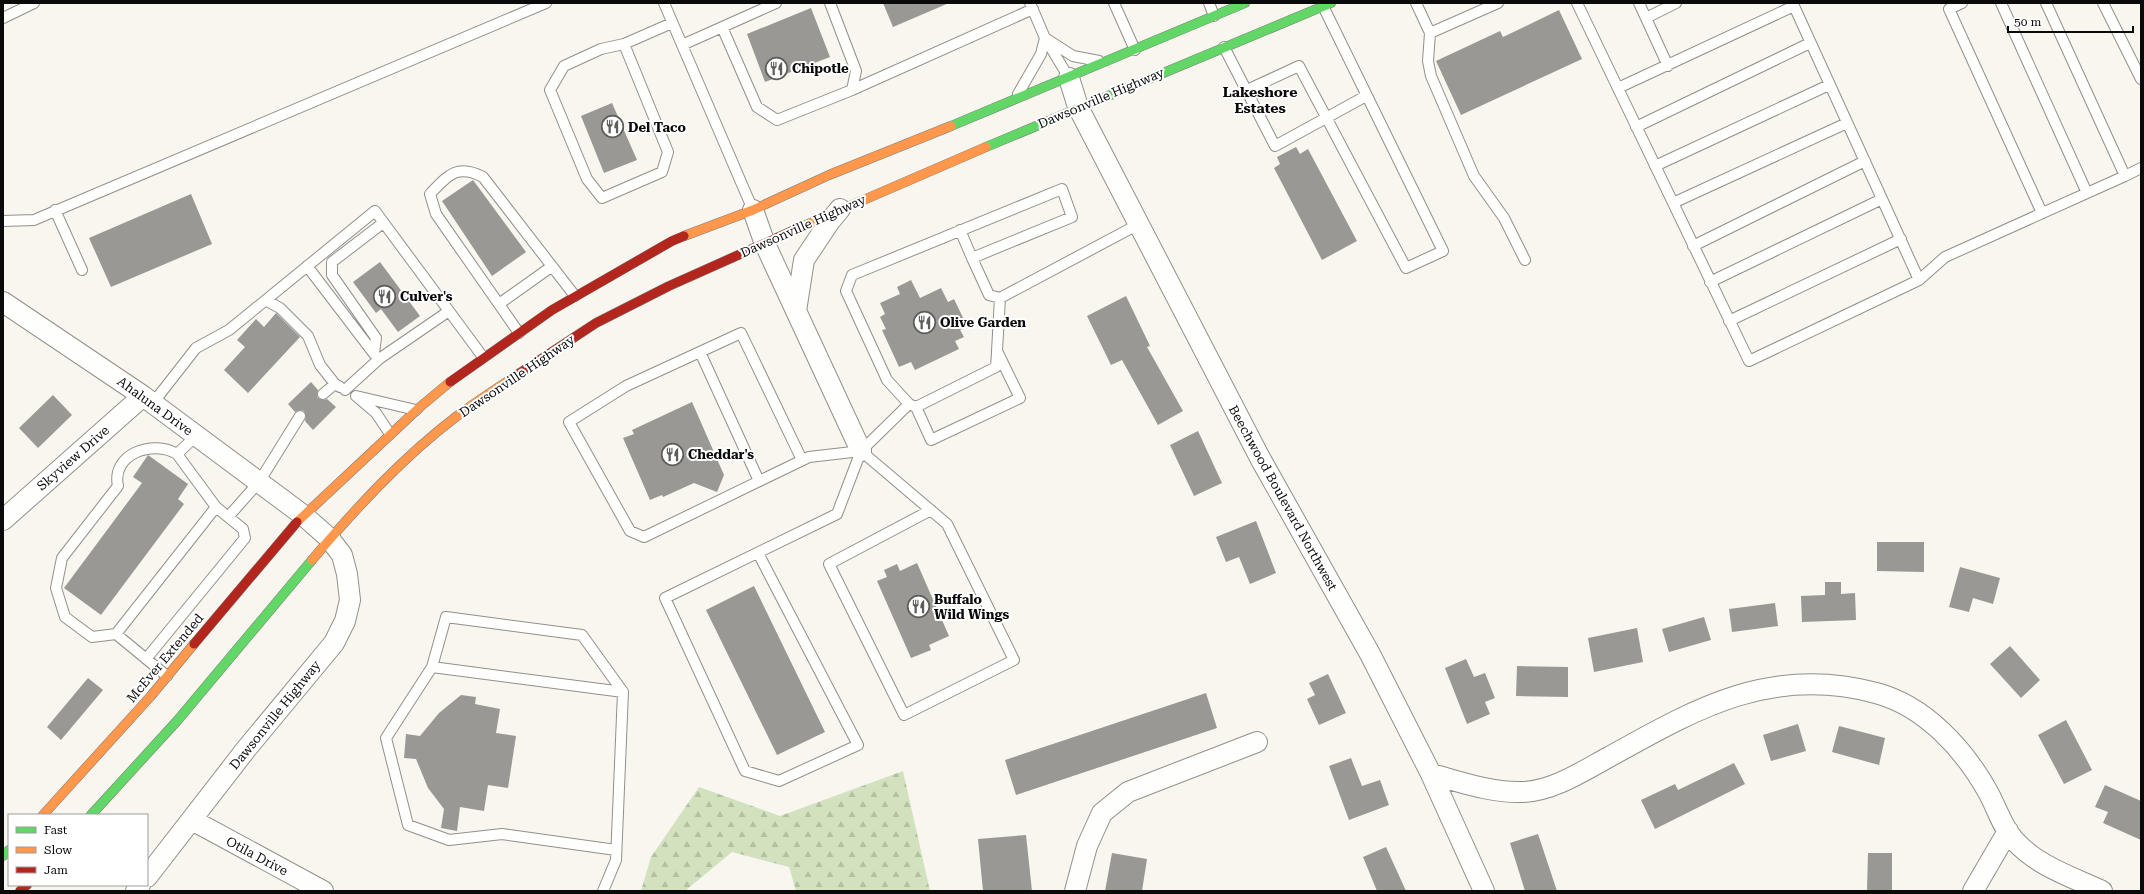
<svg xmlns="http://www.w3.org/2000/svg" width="2144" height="894" viewBox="0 0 2144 894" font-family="'Roboto Serif',serif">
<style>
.forest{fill:url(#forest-firs)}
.building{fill:#9a9894}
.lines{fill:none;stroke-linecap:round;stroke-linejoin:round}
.lane-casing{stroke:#91908d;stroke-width:12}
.street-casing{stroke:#91908d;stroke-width:22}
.fast-casing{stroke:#7e7e7a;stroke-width:10}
.slow-casing{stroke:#7e7e7a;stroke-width:10}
.jam-casing{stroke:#7e7e7a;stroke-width:10}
.lane{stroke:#fefefc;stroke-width:10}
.street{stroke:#fefefc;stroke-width:20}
.fast{stroke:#63d668;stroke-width:9}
.slow{stroke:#ff974d;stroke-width:9}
.jam{stroke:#b3261e;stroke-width:9}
.labels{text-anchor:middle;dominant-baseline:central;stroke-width:4;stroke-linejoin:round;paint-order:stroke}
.poi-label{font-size:13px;font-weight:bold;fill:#0a0a0a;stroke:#fff;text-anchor:start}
.street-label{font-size:13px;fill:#0a0a0a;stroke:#fff}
.neighbourhood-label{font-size:14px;font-weight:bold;fill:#0a0a0a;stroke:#fff}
</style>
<defs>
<pattern id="forest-firs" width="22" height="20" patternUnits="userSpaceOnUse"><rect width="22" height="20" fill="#d2e2bf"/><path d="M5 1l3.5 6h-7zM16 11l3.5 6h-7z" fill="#b3c1a3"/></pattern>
</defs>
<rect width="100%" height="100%" fill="#f8f6ee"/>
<path class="forest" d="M903 771 930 891H796L789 867 732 852 685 891H641L651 857 699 787 780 816Z"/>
<path class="building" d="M883 3H949L893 27Z
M811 8 830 57 765 82 747 34Z
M1559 10 1582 59 1461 115 1436 61 1500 31 1503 37Z
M612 103 637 160 604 173 581 116Z
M1296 147 1300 154 1308 149 1357 241 1322 260 1274 168 1280 164 1277 157Z
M473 180 526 252 492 276 442 201Z
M191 194 212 244 111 287 89 238Z
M380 262 420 316 398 332 381 309 376 313 353 282Z
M911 280 920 298 941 288 948 302 954 299 967 326 960 330 964 337 955 341 959 349 915 370 911 362 899 367 882 330 886 329 880 317 885 314 880 303 900 294 897 287Z
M1126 296 1150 346 1147 347 1183 411 1158 425 1122 360 1111 365 1087 316Z
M276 313 300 337 248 393 224 370 245 347 237 340 256 319 264 327Z
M311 382 318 390 317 395 318 398 324 400 327 399 336 407 313 430 305 421 306 416 304 411 300 410 295 412 288 404Z
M53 395 72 415 38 448 19 428Z
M692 402 724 475 717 492 694 483 663 497 662 495 650 500 623 438 634 434 632 430Z
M1198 431 1222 483 1194 496 1170 445Z
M148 455 188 484 178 499 184 504 101 615 64 588 142 483 133 477Z
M1256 521 1276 573 1250 584 1239 557 1226 562 1216 537Z
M1877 542H1924V572L1877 571Z
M917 563 949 636 929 645 931 650 911 658 877 581 887 577 884 570 897 564 900 571Z
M1960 567 2000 578 1993 604 1973 598 1969 612 1949 607Z
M1825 582H1841V594L1855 593 1856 620 1802 622 1801 596 1825 595Z
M754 586 825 732 777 755 706 610Z
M1775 603 1778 626 1732 632 1729 609Z
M1704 617 1711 640 1669 652 1662 629Z
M1637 628 1643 662 1594 672 1588 638Z
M2010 646 2040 680 2021 698 1990 664Z
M1466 659 1474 677 1485 673 1495 698 1485 702 1490 714 1467 724 1445 668Z
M1517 666 1568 667V697L1516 696Z
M1328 674 1346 713 1319 725 1307 699 1315 695 1309 683Z
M88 678 103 690 61 740 47 727Z
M1206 693 1217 728 1016 795 1005 760Z
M461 695 476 697 475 704 500 709 496 733 516 736 508 788 488 785 484 811 460 807 457 831 441 828 444 809 428 788 416 759 404 758 406 734 420 736 439 713Z
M2066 720 2092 770 2064 784 2038 735Z
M1798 724 1806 751 1771 761 1763 735Z
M1839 726 1885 738 1879 765 1832 752Z
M1351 758 1362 786 1380 780 1389 805 1349 820 1329 766Z
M1734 763 1745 784 1655 829 1641 800 1675 784 1678 790Z
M2105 785 2141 801V840L2103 823 2108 812 2095 807Z
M1538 834 1557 891H1525L1510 843Z
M1026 835 1032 891H983L978 839Z
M1386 847 1406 891H1377L1363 857Z
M1112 853 1147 859 1142 891H1105Z
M1868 853H1892V890H1867Z"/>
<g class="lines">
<defs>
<path id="lane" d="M664 3 753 210
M1030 3 1045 38 1069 78
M1114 3 1135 50
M1209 3 1214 16
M1416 3 1430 33 1498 3
M1577 3 1749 361 1919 280 1945 257 2087 193
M1639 3 1668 66
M1962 3 1949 9 2042 213
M2001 3 2087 193 2125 176 2046 3
M2103 3 2141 79
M3 18 34 3
M1646 18 1676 3
M722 27 757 107 777 120 852 90 856 71 830 3
M1430 33 1428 61 1431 76 1474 176 1504 218 1525 260
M624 44 668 152 662 172 602 198 587 179 550 90 564 66 601 49 624 44 672 23
M682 45 776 3
M1224 47 1275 146 1366 96
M1618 88 1794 6 1919 280
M852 90 1033 9
M1247 90 1299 66 1406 268 1443 251 1323 6
M1018 94 1041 54 1045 38 1073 56 1099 61
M1636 127 1810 43
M1655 166 1829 85
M2125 176 2141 168
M1673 203 1847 123
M55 210 82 270
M3 221 34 220 546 3
M960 230 972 258
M1693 246 1865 161
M307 266 375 355
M1710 282 1882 199
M267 301 280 308 308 336 320 365 335 384
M499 304 551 267
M1729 321 1901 239
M519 333 436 214 430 194C447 176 457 163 483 177L575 296
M700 352 759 481
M374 353 376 338 332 275V262L383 223
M345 390 379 359 449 311
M323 394 335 384 340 387
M153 403 196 348 229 330 375 211 483 357
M909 404 916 407 931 440 1020 398 997 351 1000 298
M916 407 996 367 997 353
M390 434 376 413 356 396 416 410
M802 460 741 333 626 386 569 422 630 531 644 537 809 457 861 451 947 524 1014 660 904 715 829 564 931 510
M228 517 259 482 300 416
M758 553 858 745 779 781 745 771 665 598 837 514 861 451 909 404 887 380 846 291 852 275 1062 189 1072 217 972 258 989 295 1000 298 1139 224
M116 634 216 507
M146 659 245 538 243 529 216 507 177 454 196 436
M432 667 446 617 582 635 623 692
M167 676 116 634 92 637 65 617 56 588 62 558 118 486C111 454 153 439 177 454
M603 891 616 860 623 692 432 667 386 738 408 825 449 840 502 834 616 850"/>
<path id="street" d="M1069 78 1078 107 1260 458 1370 654 1431 774 1484 891
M753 210 765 244 861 451
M3 302 143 396 303 515 329 538 342 555 347 574 350 600 345 621 334 643 247 748 147 877
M796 311 804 260 830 221 840 209
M3 520 143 396
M1431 774C1461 782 1491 793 1523 792 1553 791 1583 771 1609 757 1697 708 1771 665 1876 693 1925 706 1964 749 1988 792 1997 808 2002 827 2014 840 2037 866 2072 877 2102 891
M192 820 323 891
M136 891 140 885
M1075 891 1087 846 1102 813 1128 792 1257 742
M1973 891 2008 831"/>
<path id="fast" d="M951 126 1245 3
M986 147 1331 3
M91 815 177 721 312 560
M3 856 9 850"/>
<path id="slow" d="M792 231 986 147
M684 236 753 210 829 175 951 126
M297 522 420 407 450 382
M312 560C356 508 403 457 457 416 477 401 499 387 520 373
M43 815 150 697 194 644"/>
<path id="jam" d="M520 373 596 323 669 286 792 231
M450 382 552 310 672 241 684 236
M194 644 297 522
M20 891 27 885"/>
</defs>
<use href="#lane" class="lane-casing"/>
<use href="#street" class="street-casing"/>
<use href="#fast" class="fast-casing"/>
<use href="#slow" class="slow-casing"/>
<use href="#jam" class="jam-casing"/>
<use href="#lane" class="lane"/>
<use href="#street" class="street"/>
<use href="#fast" class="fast"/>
<use href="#slow" class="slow"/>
<use href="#jam" class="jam"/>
</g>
<defs>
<symbol id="restaurant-ring" viewBox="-11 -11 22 22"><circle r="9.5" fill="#fff" stroke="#5d5d5a" stroke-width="1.5"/><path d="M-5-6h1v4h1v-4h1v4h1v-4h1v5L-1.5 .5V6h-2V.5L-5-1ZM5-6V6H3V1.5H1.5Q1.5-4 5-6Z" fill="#5d5d5a"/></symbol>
</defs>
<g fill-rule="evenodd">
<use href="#restaurant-ring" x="764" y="56" width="25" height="25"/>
<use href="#restaurant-ring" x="600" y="114" width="25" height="25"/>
<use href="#restaurant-ring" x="372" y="284" width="25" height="25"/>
<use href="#restaurant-ring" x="912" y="310" width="25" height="25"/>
<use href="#restaurant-ring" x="660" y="442" width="25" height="25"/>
<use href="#restaurant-ring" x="906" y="594" width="25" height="25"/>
</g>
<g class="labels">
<g class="poi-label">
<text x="792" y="68">Chipotle</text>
<text x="628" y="127">Del Taco</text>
<text x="400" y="296">Culver's</text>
<text x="940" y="322">Olive Garden</text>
<text x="688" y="454">Cheddar's</text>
<text x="934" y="599">Buffalo<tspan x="934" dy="15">Wild Wings</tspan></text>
</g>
<g class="street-label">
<text transform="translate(1101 98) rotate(-23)">Dawsonville Highway</text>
<text transform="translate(803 226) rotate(-24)">Dawsonville Highway</text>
<text transform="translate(517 376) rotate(-34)">Dawsonville Highway</text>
<text transform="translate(155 406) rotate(36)">Ahaluna Drive</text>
<text transform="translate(73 458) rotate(-41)">Skyview Drive</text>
<text transform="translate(1283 498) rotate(61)">Beechwood Boulevard Northwest</text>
<text transform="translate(165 658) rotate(-50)">McEver Extended</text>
<text transform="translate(275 715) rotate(-51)">Dawsonville Highway</text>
<text transform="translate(257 856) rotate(28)">Otila Drive</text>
</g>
<g class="neighbourhood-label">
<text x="1260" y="92">Lakeshore<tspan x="1260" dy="16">Estates</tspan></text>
</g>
</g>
<rect width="2144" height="894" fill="none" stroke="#0a0a0a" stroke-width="8"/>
<rect x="8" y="814" width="140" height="72" fill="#ffffff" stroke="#9d9d9d"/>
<rect x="16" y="827" width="20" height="6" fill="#63d668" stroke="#9d9d9d"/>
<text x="44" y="834" font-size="12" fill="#0a0a0a">Fast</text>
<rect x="16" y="847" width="20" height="6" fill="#ff974d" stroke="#9d9d9d"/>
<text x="44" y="854" font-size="12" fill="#0a0a0a">Slow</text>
<rect x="16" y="867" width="20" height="6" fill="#b3261e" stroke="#9d9d9d"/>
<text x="44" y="874" font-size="12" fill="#0a0a0a">Jam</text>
<path d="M2008 26v6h125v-6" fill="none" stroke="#0a0a0a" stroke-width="2"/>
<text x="2014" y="26" font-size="12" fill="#0a0a0a" stroke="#ffffff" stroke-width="3" paint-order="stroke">50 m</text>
</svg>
